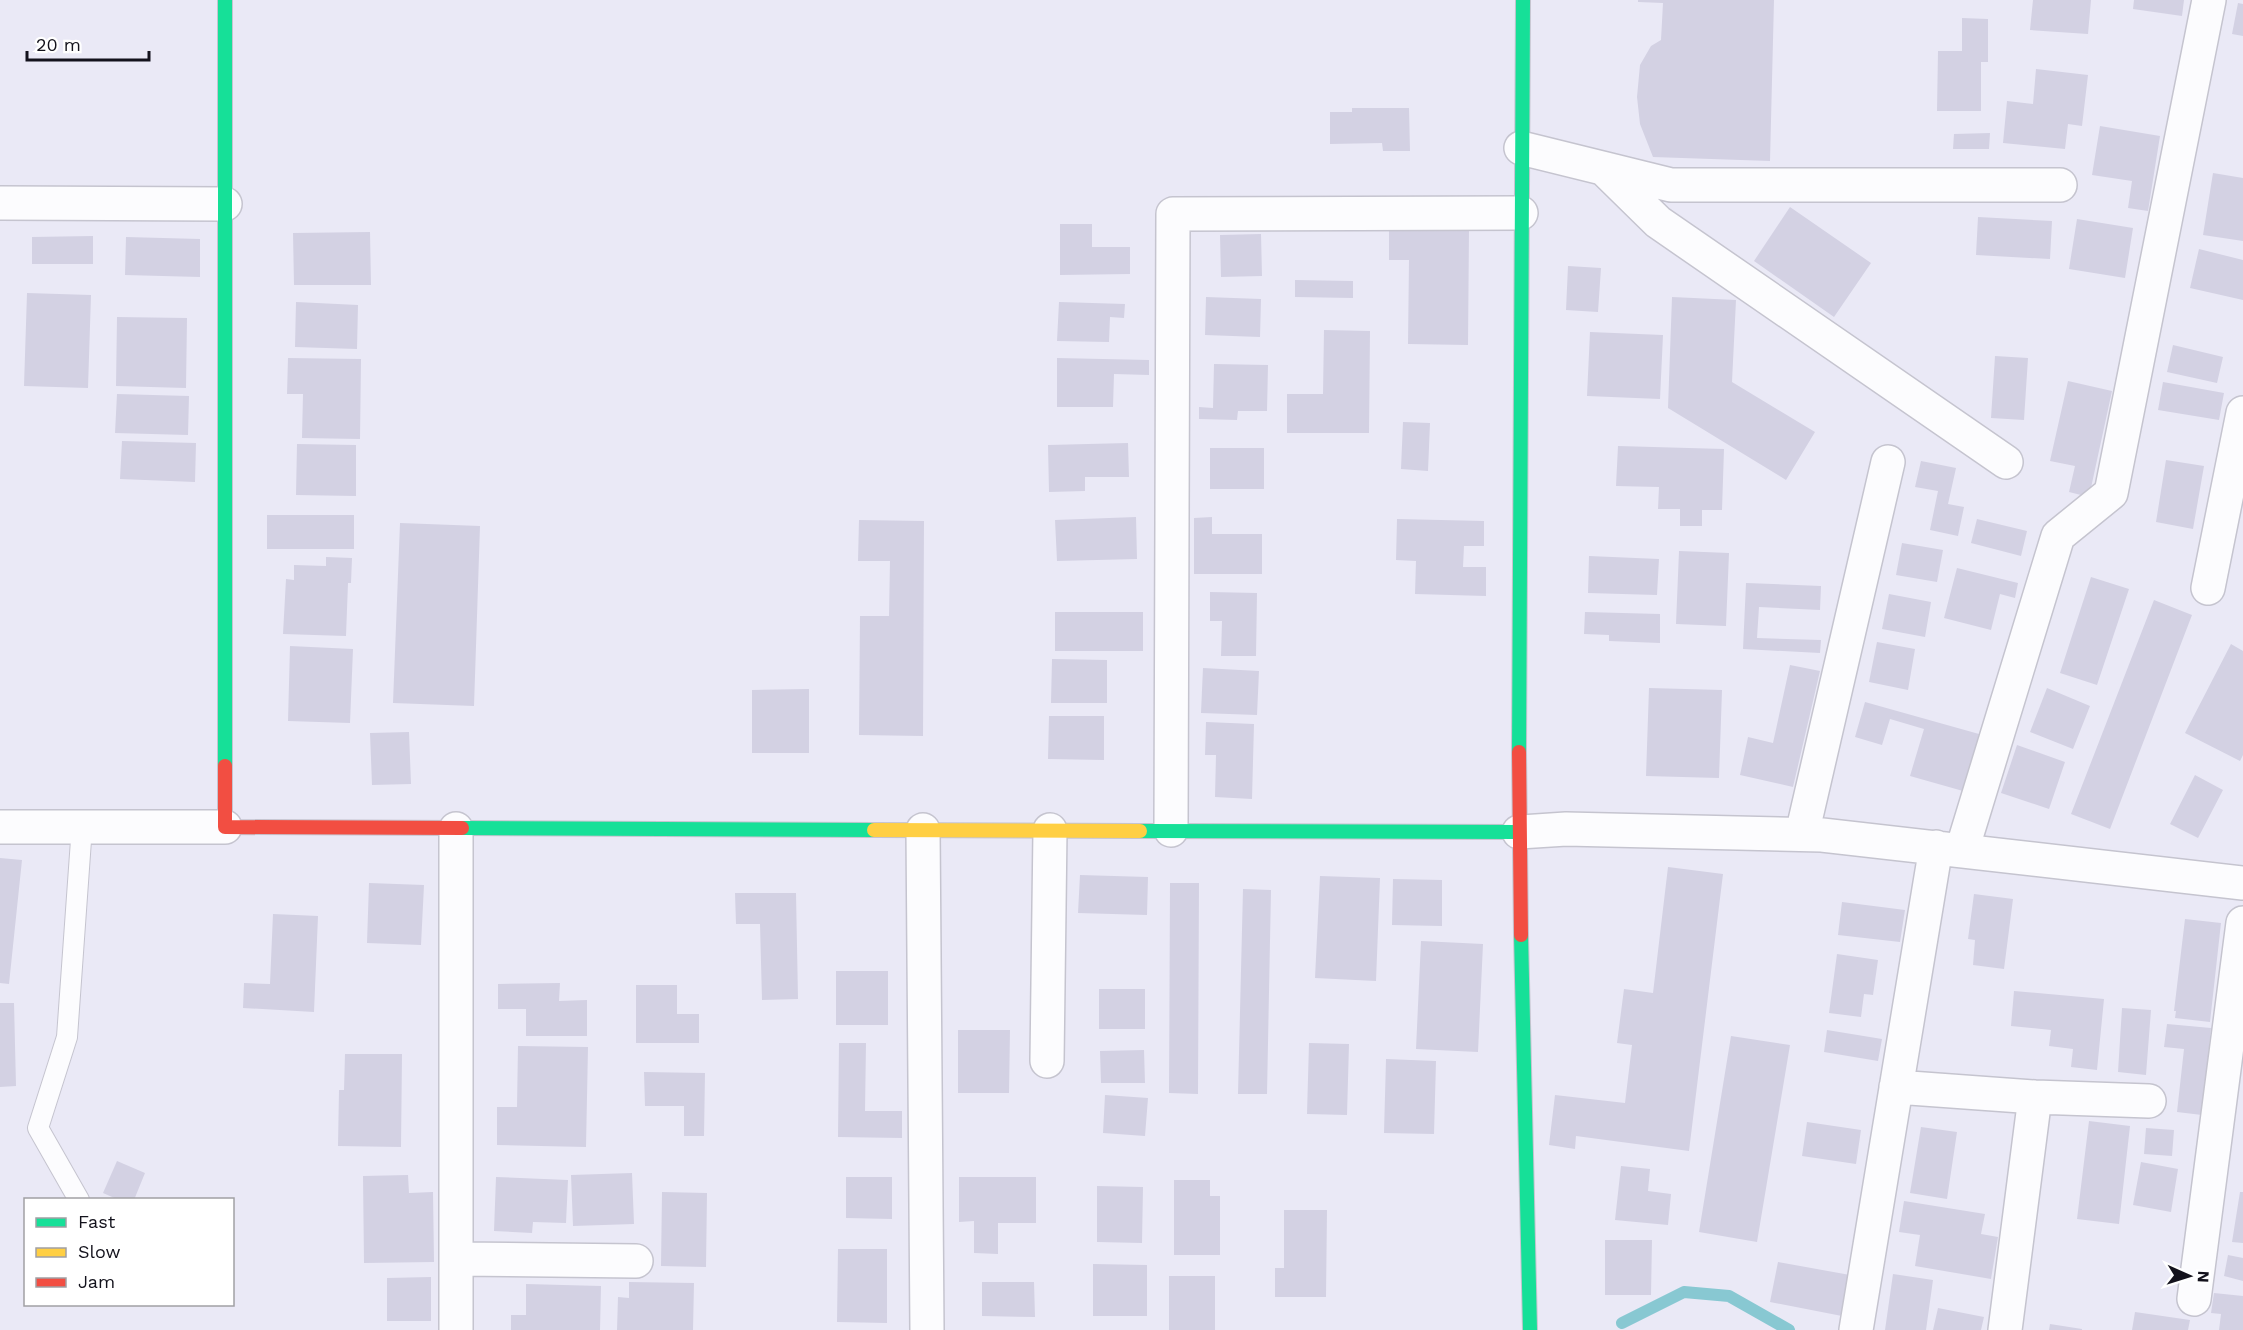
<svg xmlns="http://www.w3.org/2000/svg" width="2243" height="1330" viewBox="0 0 2243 1330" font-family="'Work Sans',sans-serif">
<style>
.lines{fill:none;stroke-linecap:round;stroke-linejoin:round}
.stream{stroke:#88c8d2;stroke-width:12}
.building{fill:#d3d1e3}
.lane-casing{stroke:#c5c4cf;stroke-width:22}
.street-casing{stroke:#c5c4cf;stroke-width:36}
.fast-casing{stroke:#c5c4cf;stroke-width:16}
.slow-casing{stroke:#c5c4cf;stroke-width:16}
.jam-casing{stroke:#c5c4cf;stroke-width:16}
.lane{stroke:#fcfcfe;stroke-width:20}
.street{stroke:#fcfcfe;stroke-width:33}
.fast{stroke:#16e098;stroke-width:14}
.slow{stroke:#ffcf43;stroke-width:14}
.jam{stroke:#f24e42;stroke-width:14}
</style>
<rect width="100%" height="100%" fill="#eae9f6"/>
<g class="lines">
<path class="stream" d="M1622 1323 1684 1292 1729 1296 1789 1330"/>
</g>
<path class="building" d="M1638 0H1774L1770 161 1653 157 1640 124 1637 97 1640 65 1651 46 1661 40 1663 3 1638 2Z
M2033 0H2091L2088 34 2030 30Z
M2134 0H2184L2182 16 2133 9Z
M2238 3 2243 4V36L2232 34Z
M1962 18 1988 19V62H1981V111H1937L1938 51H1962Z
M2036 69 2088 75 2082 126 2068 124 2065 149 2003 143 2007 101 2033 104Z
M1352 108H1409L1410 151H1383L1382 143 1330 144V112H1352Z
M2100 126 2160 136 2148 211 2128 208 2132 181 2092 175Z
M1990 133 1989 149H1953L1954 134Z
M2213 173 2243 178V241L2203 235Z
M1790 207 1871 263 1834 317 1754 261Z
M1978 217 2052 221 2050 259 1976 255Z
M2077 219 2133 228 2125 278 2069 269Z
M1060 224H1092V247H1130V274L1060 275Z
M1389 229 1469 230 1468 345 1408 344 1409 260H1389Z
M370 232 371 285H294L293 233Z
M1261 234 1262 276 1221 277 1220 235Z
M93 236V264H32V237Z
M126 237 200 239V277L125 275Z
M2199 249 2243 260V300L2190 288Z
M1568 266 1601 268 1598 312 1566 310Z
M1295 280 1353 281V298L1295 297Z
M27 293 91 295 88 388 24 386Z
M1206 297 1261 299 1260 337 1205 335Z
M1672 297 1736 300 1732 382 1815 432 1786 480 1668 408Z
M296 302 358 305 357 349 295 347Z
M1059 302 1125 304 1124 318 1110 317 1109 342 1057 341Z
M117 317 187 318 186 388 116 386Z
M1324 330 1370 331 1369 433H1287V394H1323Z
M1590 332 1663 335 1660 399 1587 396Z
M2173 345 2223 357 2217 383 2167 372Z
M1995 356 2028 358 2024 420 1991 418Z
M288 358 361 359 360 439 302 438 303 394H287Z
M1057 358 1149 360V375L1114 374 1113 407H1057Z
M1214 364 1268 365 1267 411H1238L1237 420 1199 419V407L1213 408Z
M2068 381 2112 391 2089 497 2069 492 2075 466 2050 461Z
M2163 382 2224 393 2219 420 2158 410Z
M117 394 189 396 188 435 115 433Z
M1403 422 1430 423 1428 471 1401 469Z
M122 441 196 443 195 482 120 479Z
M1128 443 1129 477H1085V491L1049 492 1048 445Z
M297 444 356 445V496L296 495Z
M1618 446 1724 449 1722 510H1702V526H1680V509H1658L1659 487 1616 486Z
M1210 448H1264V489H1210Z
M2166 460 2204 466 2193 529 2156 522Z
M1921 461 1956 468 1948 504 1964 507 1958 536 1930 530 1938 491 1915 487Z
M267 515H354V549H267Z
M1136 517 1137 559 1057 561 1055 520Z
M1212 517V534H1262V574H1194V518Z
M1397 519 1484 521V546H1464L1463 567H1486V596L1415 594 1416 561 1396 560Z
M1977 519 2027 531 2021 556 1971 543Z
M859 520 924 521 923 736 859 735 860 616H889L890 561H858Z
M400 523 480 526 474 706 393 703Z
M1902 543 1943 550 1937 582 1896 575Z
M1679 551 1729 553 1726 626 1676 624Z
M1589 556 1659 559 1657 595 1588 593Z
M326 557 352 558 351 583H348L346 636 283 634 286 579 294 580V565L326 566Z
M1957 568 2018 583 2015 598 2000 594 1991 630 1944 618Z
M2091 577 2129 589 2097 685 2060 673Z
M1746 583 1821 586 1820 610 1759 607 1757 638 1821 640 1820 653 1743 649Z
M1210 592 1257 593 1256 656H1221L1222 621H1210Z
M1889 594 1931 602 1925 637 1882 629Z
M2154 600 2192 615 2110 829 2071 814Z
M1055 612H1143V651H1055Z
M1585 612 1660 614V643L1609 641V635L1584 634Z
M1877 642 1915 649 1908 690 1869 682Z
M2231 644 2243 651V755L2240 761 2185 733Z
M290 646 353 649 350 723 288 721Z
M1052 659 1107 660V703H1051Z
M1790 665 1820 671 1793 787 1740 775 1748 737 1773 743Z
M1203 668 1259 671 1257 715 1201 713Z
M1649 688 1722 690 1719 778 1646 776Z
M2047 688 2090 706 2073 749 2030 732Z
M809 689V753H752V690Z
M1865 702 1979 734 1963 791 1910 776 1924 729 1890 719 1882 745 1855 737Z
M1049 716H1104V760L1048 759Z
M1206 722 1254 724 1252 799 1215 797 1216 755H1205Z
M409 732 411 784 372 785 370 733Z
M2017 745 2065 762 2049 809 2001 793Z
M2195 775 2223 790 2198 838 2170 824Z
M0 858 22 860 9 984 0 983Z
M1668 867 1723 874 1689 1151 1576 1136 1575 1149 1549 1145 1555 1095 1625 1103 1632 1045 1617 1043 1624 989 1653 993Z
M1080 875 1148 877 1147 915 1078 913Z
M1320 876 1380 878 1376 981 1315 978Z
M1393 879 1442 880V926L1392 925Z
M369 883 424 885 421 945 367 943Z
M1170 883H1199L1198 1094 1169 1093Z
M1243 889 1271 890 1267 1094H1238Z
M735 893H796L798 999 762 1000 760 924H736Z
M1974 894 2013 899 2004 969 1973 965 1975 940 1968 939Z
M1842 902 1905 910 1900 942 1838 935Z
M273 914 318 916 314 1012 243 1008 244 983 270 984Z
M2185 919 2221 923 2210 1022 2175 1018 2176 1011H2174Z
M1421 941 1483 944 1478 1052 1416 1049Z
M1837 954 1878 960 1873 995 1864 994 1861 1017 1829 1013Z
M836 971H888V1025H836Z
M560 983 559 1001 587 1000V1036H526V1009H498V984Z
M636 985H677V1014H699V1043H636Z
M1099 989H1145V1029H1099Z
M2014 991 2104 999 2097 1070 2071 1067 2073 1049 2049 1046 2051 1030 2011 1026Z
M0 1003H14L16 1086 0 1087Z
M2122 1008 2151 1010 2146 1075 2118 1072Z
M2167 1024 2211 1028 2202 1115 2177 1112 2184 1049 2164 1047Z
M958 1030H1010L1009 1093H958Z
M1827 1030 1882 1039 1878 1061 1824 1052Z
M1731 1036 1790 1045 1757 1242 1699 1232Z
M839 1043H866L865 1111H902V1138L838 1137Z
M1309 1043 1349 1044 1347 1115 1307 1114Z
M518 1046 588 1047 586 1147 497 1145V1107H517Z
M1144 1050 1145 1083H1101L1100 1051Z
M345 1054H402L401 1147 338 1146 339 1090H344Z
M1386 1059 1436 1061 1434 1134 1384 1133Z
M644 1072 705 1073 704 1136H684V1106H645Z
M1105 1095 1148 1098 1145 1136 1103 1133Z
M2089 1121 2130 1126 2119 1224 2077 1219Z
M1807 1122 1861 1130 1856 1164 1802 1156Z
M1921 1127 1957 1132 1947 1199 1910 1193Z
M2146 1128 2174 1130 2172 1156 2144 1154Z
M117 1161 145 1173 134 1200H119L103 1193Z
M2141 1162 2178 1169 2171 1212 2133 1205Z
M1621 1166 1650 1169 1648 1191 1671 1194 1668 1225 1615 1220Z
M632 1173 634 1224 573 1226 571 1175Z
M408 1175 409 1193 433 1192 434 1262 364 1263 363 1176Z
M496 1177 568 1180 566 1223 533 1222 532 1233 494 1231Z
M846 1177H892V1219L846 1218Z
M959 1177H1036V1223H998V1254L974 1253V1221L959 1222Z
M1174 1180H1210V1196H1220V1255H1174Z
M1097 1186 1143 1187 1142 1243 1097 1242Z
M662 1192 707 1193 706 1267 661 1266Z
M2240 1192H2243V1243L2232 1242Z
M1904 1201 1985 1214 1981 1234 1998 1237 1991 1279 1915 1266 1920 1235 1899 1232Z
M1284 1210H1327L1326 1297H1275V1268H1284Z
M1605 1240H1652L1651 1295H1605Z
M838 1249H887V1323L837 1322Z
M2228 1255 2243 1258V1281L2224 1276Z
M1778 1262 1850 1275 1842 1316 1770 1302Z
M1093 1264 1147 1265V1316H1093Z
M1893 1274 1933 1280 1926 1330H1885Z
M1169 1276H1215V1330H1169Z
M431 1277V1321H387V1278Z
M629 1282 694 1283 693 1330H617L618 1297 629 1298Z
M982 1282H1034L1035 1317 982 1316Z
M526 1284 601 1286 600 1330H511V1315H526Z
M2214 1293 2243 1296V1330H2219L2221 1314 2211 1313Z
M1938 1308 1984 1317 1981 1330H1933Z
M2135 1312 2190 1320 2188 1330H2132Z
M2050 1324 2082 1329V1330H2049Z"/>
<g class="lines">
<defs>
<path id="lane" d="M79 1200 38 1128 67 1037 82 826"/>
<path id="street" d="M1521 148 1671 185H2060
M1604 169 1658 222 2006 462
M0 203 225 204
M2208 588 2243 413
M0 827H225
M923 830 927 1330
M1171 830 1173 214 1521 213
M1519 832 1566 829 1822 835 2243 883
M1802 834 1888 462
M1962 850 2058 536 2111 493 2209 0
M1047 1061 1050 830
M1896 1087 2035 1097 2149 1101
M456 1259 636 1261
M2194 1299 2243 923
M456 1330V829
M1856 1330 1936 847
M2005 1330 2035 1097"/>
<path id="fast" d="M225 0V766
M1519 752 1523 0
M462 828 874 830
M1140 831 1519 832
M1521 935 1530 1330"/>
<path id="slow" d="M874 830 1140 831"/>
<path id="jam" d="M1519 752 1521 935
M225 766V827L462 828"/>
</defs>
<use href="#lane" class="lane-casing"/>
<use href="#street" class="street-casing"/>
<use href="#fast" class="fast-casing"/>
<use href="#slow" class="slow-casing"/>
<use href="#jam" class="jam-casing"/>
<use href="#lane" class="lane"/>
<use href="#street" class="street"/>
<use href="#fast" class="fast"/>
<use href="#slow" class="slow"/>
<use href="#jam" class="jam"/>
</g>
<rect x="24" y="1198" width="210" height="108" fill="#ffffff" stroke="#a1a0a4" stroke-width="1.5"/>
<rect x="36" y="1218" width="30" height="9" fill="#16e098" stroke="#a1a0a4" stroke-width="1.5"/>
<text x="78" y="1228" font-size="18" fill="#13121c">Fast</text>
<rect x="36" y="1248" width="30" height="9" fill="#ffcf43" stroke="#a1a0a4" stroke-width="1.5"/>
<text x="78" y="1258" font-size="18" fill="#13121c">Slow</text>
<rect x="36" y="1278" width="30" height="9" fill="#f24e42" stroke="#a1a0a4" stroke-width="1.5"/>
<text x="78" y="1288" font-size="18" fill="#13121c">Jam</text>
<g transform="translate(2189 1276) rotate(93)" stroke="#ffffff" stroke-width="4.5" paint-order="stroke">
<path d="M0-4.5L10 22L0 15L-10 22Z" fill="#13121c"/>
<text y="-9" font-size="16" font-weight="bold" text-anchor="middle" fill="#13121c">N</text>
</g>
<path d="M27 51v9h122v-9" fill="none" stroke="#13121c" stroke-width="3"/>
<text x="36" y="51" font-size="18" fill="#13121c" stroke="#ffffff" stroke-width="4.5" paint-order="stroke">20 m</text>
</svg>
